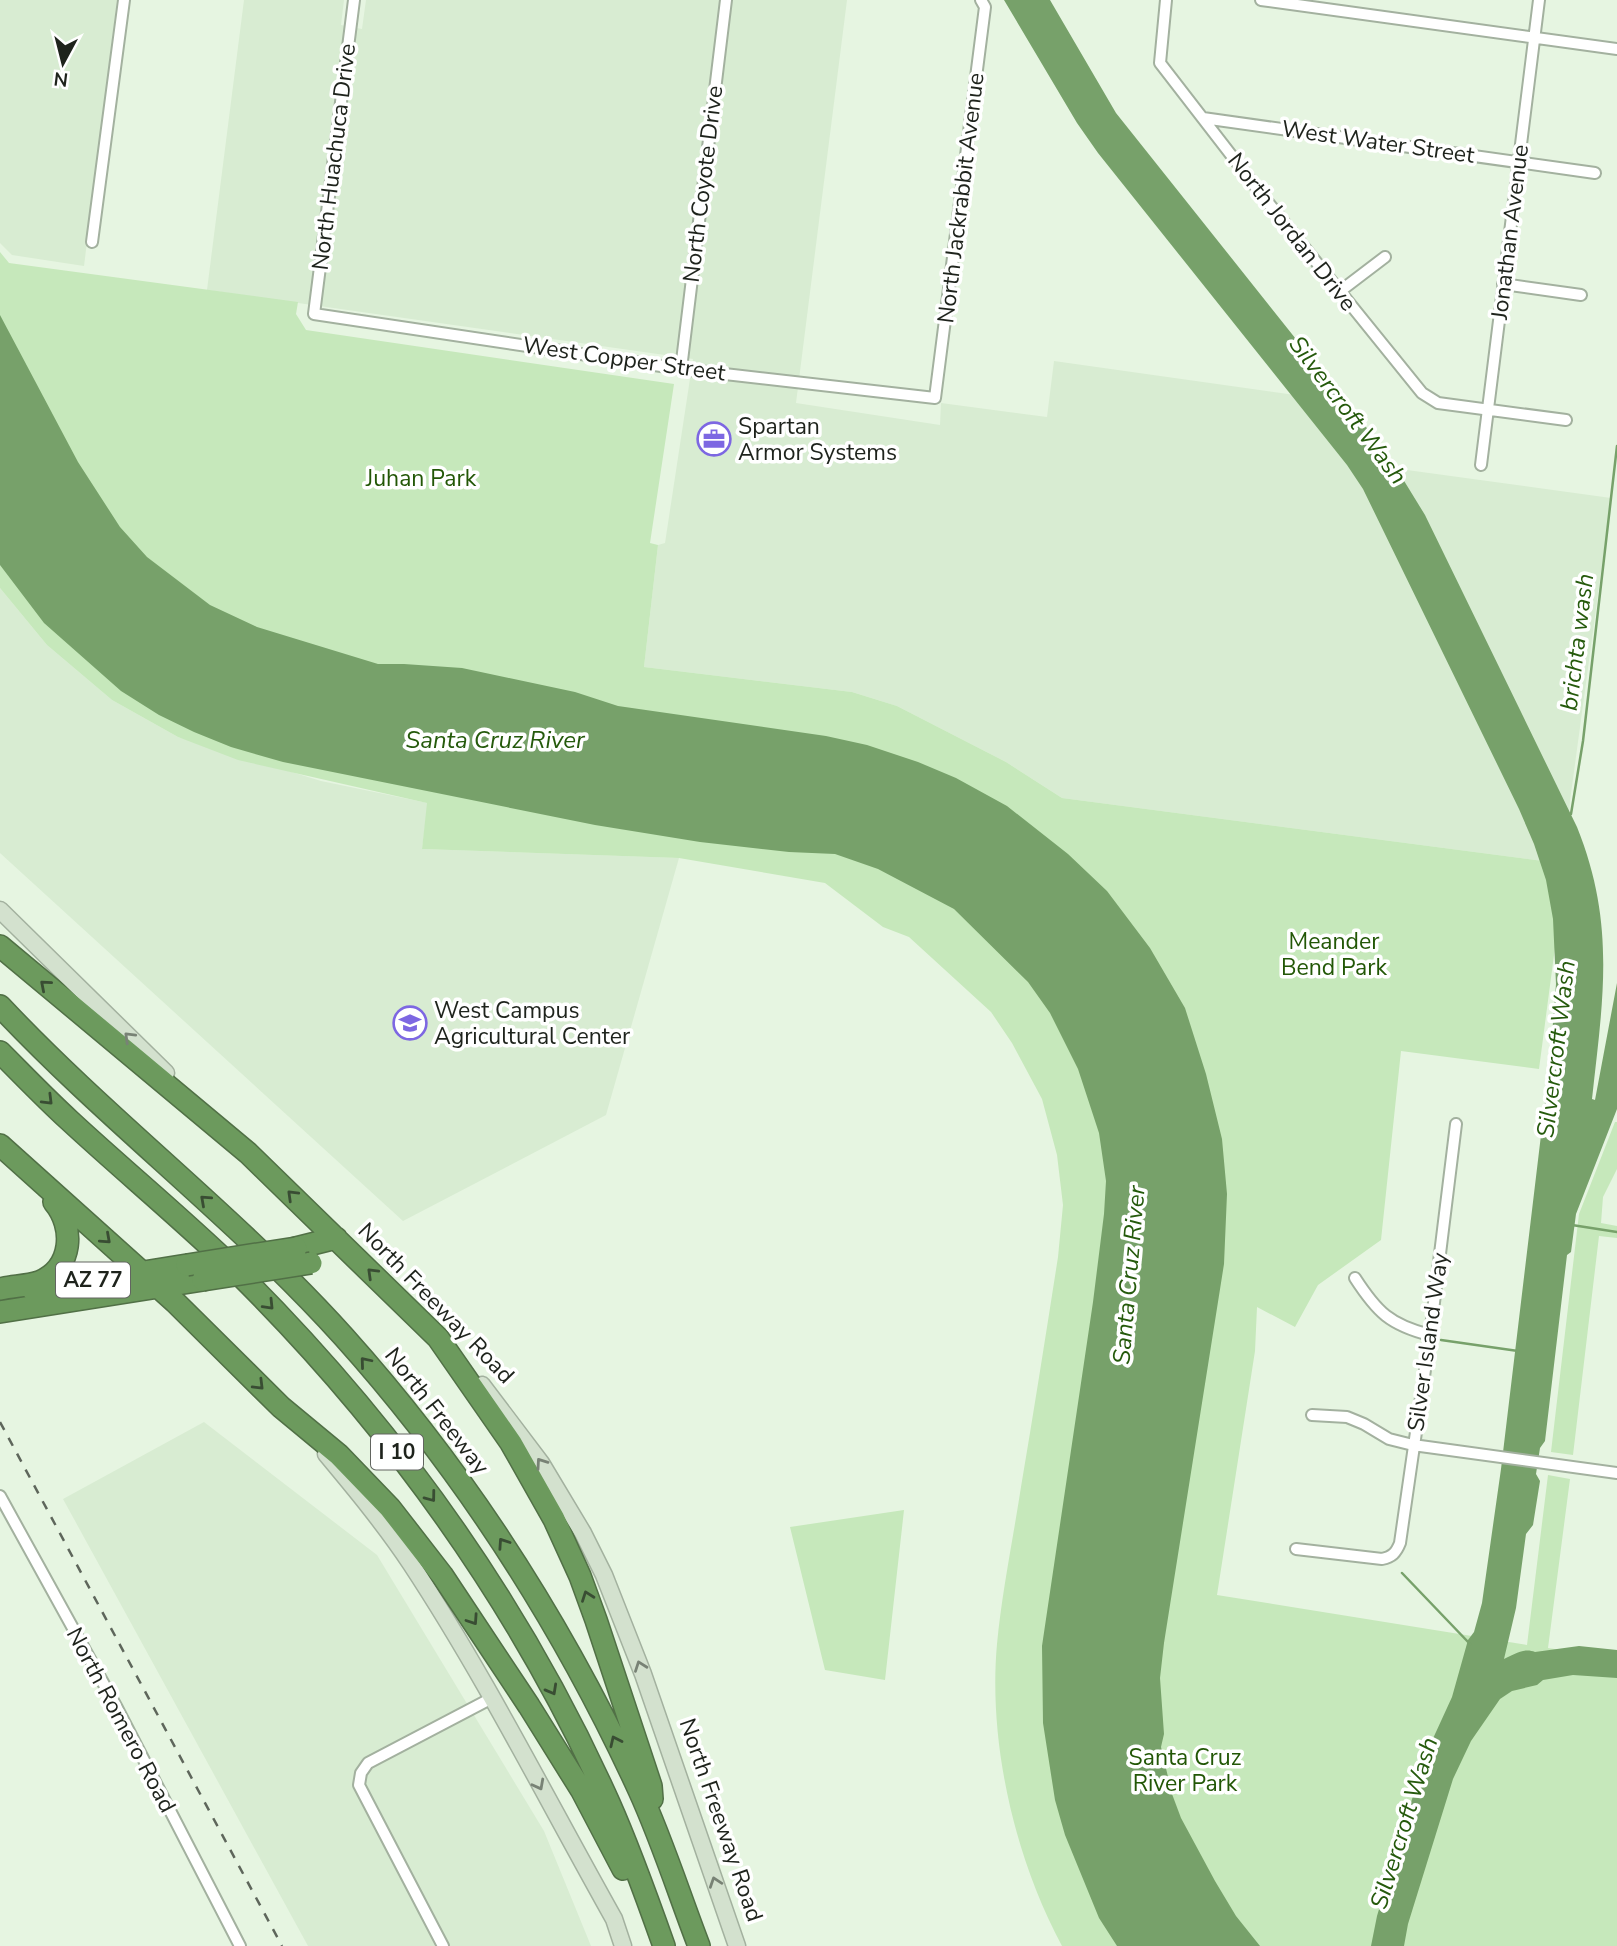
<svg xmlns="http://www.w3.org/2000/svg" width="1617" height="1946" viewBox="0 0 1617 1946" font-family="'Nunito Sans',sans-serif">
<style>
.built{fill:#d8ecd2}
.green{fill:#c6e8bb}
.water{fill:#77a16a}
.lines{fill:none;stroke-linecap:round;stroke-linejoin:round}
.stream{stroke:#77a16a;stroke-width:2.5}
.street-casing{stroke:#a3b19f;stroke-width:14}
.secondary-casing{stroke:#a3b19f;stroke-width:19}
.highway-casing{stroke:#517046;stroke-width:24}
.street{stroke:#fff;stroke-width:10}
.secondary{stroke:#d3e1ce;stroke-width:16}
.highway{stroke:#6c9a5d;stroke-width:21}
.rail{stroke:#5e665b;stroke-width:2.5;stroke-dasharray:9 9;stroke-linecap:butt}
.highway-bridge-casing{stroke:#517046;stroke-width:24;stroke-linecap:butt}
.highway-bridge{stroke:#6c9a5d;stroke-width:21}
.oneway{stroke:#394d33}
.oneway2{stroke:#788275}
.labels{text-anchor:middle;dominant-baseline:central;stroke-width:7;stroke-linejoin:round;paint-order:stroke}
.shield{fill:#fff;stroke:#626560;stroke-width:2}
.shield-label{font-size:21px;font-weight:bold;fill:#1e231c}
.street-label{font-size:23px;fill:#1e231c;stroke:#fff}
.poi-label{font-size:23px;fill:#1e231c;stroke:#fff;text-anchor:start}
.park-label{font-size:23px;fill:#225706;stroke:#fff}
.water-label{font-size:24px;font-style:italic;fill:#255a0c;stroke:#fff}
</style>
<rect width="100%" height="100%" fill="#e6f5e1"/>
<path class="built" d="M0 0H117L84 266 12 255 0 243Z
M244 0H344L341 25 362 29 366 0H847L796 403 940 425 941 403 1047 417 1054 361 1338 401 1385 467 1611 498 1570 801 1566 864 1062 798 1006 762 897 706 852 692 644 667 658 545 665 543 693 359 207 290Z
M0 588 47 645 112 700 178 737 321 781 428 803 422 849 679 858 606 1115 403 1221 0 853Z
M204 1422 377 1555 544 1831 591 1946H308L63 1499Z"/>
<path class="green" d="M0 252 9 263 298 302 296 314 306 330 674 384 650 543 658 545 644 667 852 692 897 706 1006 762 1062 798 1566 864 1539 1069 1401 1051 1381 1240 1318 1285 1295 1327 1257 1307 1255 1351 1217 1595 1527 1645 1548 1475 1570 1479 1548 1648 1617 1658V1946H1062C1015 1859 988 1743 997 1644 1002 1592 1013 1539 1021 1487 1034 1410 1046 1334 1058 1257L1063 1205 1057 1155 1042 1099 1012 1043 991 1012 909 937 883 927 825 883 679 858 422 849 427 803 238 760 178 737 112 700 47 645 0 588Z
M1615 1122H1617V1169L1603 1197 1601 1223 1617 1226V1238L1599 1236 1573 1455 1551 1452 1579 1214Z
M904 1510 885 1680 825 1670 790 1527Z"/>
<path class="water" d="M1004 0H1050L1116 113 1374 437 1398 471 1425 515 1577 827C1616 924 1603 999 1592 1099L1595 1100 1617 983V1109L1576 1214 1571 1252 1567 1255 1545 1441 1540 1448 1536 1474 1540 1481 1533 1525 1526 1534 1516 1608 1504 1659C1513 1655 1524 1647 1535 1652L1579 1646 1617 1650V1678L1573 1675 1543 1680 1537 1685 1512 1691 1500 1699 1471 1741 1453 1779 1408 1924 1404 1946H1371L1377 1916 1425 1756 1452 1697 1468 1640 1474 1632 1482 1603 1501 1469 1550 1060 1556 984 1553 919 1546 880 1534 844 1519 809 1363 489 1347 465 1098 153 1077 123Z
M0 315 78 462 120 527 147 557 210 605 257 627 378 664H404L462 668 575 692 618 706 826 736 867 745 918 762 956 778 1007 806 1068 854 1107 891 1150 948 1185 1008 1206 1074 1222 1139 1227 1194 1224 1264 1164 1643 1160 1678 1164 1734 1161 1747 1172 1794 1181 1818 1215 1881 1236 1916 1260 1946H1117L1099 1918 1065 1835 1055 1800 1043 1723 1042 1646 1093 1302 1104 1214 1106 1181 1099 1133 1078 1069 1050 1013 1028 982 954 909 878 869 835 854 789 852 700 842 595 825 283 762 231 747 194 732 159 715 121 691 44 623 0 565Z"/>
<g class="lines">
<path class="stream" d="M1571 814 1583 741 1617 446
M1572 1225 1617 1232
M1441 1340 1518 1351
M1402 1573 1470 1644"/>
<defs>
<path id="street" d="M354 0 314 314 681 369 935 398 985 7 981 0
M1166 0 1160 63 1262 195 1422 393 1438 403 1566 420
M1261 0 1617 49
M1203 118 1595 173
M92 242 124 0
M1503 284 1581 295
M1339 292 1385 257
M681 369 726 0
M1481 465 1539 0
M1355 1278C1377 1312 1390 1325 1430 1335
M1312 1415 1347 1417 1364 1424 1389 1439 1413 1445 1617 1473
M0 1496 117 1708 240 1946
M1296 1549 1382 1559C1392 1557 1396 1553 1400 1543L1430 1335 1456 1124
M443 1946 359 1785 361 1773 368 1763 492 1698"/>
<path id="secondary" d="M0 910 166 1073
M482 1385 541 1463 583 1533 604 1575 643 1674 737 1946
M326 1454C356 1490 385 1525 411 1564 486 1678 547 1800 614 1919L623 1946"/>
<path id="highway" d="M0 946 248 1153 438 1338 511 1443 554 1519 580 1576 596 1620 651 1786 652 1799
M0 1006C109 1122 237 1218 344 1337 465 1472 563 1625 639 1790 662 1840 679 1894 699 1946
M0 1052C23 1075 45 1098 69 1120 123 1170 180 1217 233 1268 389 1422 519 1602 609 1803 630 1850 647 1898 664 1946
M0 1145 175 1302 281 1407 339 1455 390 1508 442 1575 529 1706 582 1791 623 1869
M296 1248 336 1238
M0 1289C13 1286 27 1286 39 1282 73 1268 75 1227 54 1202
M33 1290 187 1265
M0 1312 203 1280"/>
</defs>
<use href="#street" class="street-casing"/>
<use href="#secondary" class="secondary-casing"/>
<use href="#highway" class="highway-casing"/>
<use href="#street" class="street"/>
<use href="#secondary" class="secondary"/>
<use href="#highway" class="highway"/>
<path class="rail" d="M0 1422 282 1946"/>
<defs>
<path id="highway-bridge" d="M187 1265 296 1248
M203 1280 311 1263"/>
</defs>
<use href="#highway-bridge" class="highway-bridge-casing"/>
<use href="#highway-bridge" class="highway-bridge"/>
</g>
<defs><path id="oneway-chevron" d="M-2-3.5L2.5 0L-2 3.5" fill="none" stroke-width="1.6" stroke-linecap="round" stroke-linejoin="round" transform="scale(1.75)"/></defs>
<g class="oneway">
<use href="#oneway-chevron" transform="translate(45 985) rotate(-139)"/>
<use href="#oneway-chevron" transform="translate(48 1100) rotate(45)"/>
<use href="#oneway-chevron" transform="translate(292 1195) rotate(-136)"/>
<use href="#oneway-chevron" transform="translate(205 1200) rotate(-138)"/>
<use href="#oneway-chevron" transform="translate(106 1239) rotate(42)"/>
<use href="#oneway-chevron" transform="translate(372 1273) rotate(-136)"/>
<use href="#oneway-chevron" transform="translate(269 1305) rotate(46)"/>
<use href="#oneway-chevron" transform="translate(365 1362) rotate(-130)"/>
<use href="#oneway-chevron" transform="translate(259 1385) rotate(45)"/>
<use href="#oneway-chevron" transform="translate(431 1497) rotate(53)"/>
<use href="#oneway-chevron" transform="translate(503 1543) rotate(-124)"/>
<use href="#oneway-chevron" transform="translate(587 1596) rotate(-110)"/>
<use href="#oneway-chevron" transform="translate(473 1620) rotate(56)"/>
<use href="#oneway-chevron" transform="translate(552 1690) rotate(61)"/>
<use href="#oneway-chevron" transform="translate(615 1741) rotate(-115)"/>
</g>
<g class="oneway2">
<use href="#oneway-chevron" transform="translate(129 1037) rotate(-136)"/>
<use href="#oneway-chevron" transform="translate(541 1463) rotate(-125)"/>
<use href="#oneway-chevron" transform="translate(640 1666) rotate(-110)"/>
<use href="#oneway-chevron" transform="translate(539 1785) rotate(62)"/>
<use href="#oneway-chevron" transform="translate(715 1882) rotate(-109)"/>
</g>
<defs>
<symbol id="office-ring" viewBox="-11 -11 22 22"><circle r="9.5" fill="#fff" stroke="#7d67e2" stroke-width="1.5"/><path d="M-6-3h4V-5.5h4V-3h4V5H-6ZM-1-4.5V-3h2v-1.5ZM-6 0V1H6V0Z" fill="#7d67e2"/></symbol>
<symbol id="university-ring" viewBox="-11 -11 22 22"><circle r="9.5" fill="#fff" stroke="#7d67e2" stroke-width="1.5"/><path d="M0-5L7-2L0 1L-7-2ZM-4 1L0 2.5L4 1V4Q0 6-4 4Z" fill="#7d67e2"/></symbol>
</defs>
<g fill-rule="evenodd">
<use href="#office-ring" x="695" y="420" width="38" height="38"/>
<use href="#university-ring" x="391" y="1004" width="38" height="38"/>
</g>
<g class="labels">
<g class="shield">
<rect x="56" y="1262.5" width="74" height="35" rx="5"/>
<rect x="371" y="1434.5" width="52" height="35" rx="5"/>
</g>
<g class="shield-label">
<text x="93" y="1280">AZ 77</text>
<text x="397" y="1452">I 10</text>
</g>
<g class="street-label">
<text transform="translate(1378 142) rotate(8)">West Water Street</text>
<text transform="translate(334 157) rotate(-83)">North Huachuca Drive</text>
<text transform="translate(703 184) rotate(-83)">North Coyote Drive</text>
<text transform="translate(961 198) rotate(-83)">North Jackrabbit Avenue</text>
<text transform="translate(1292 232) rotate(52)">North Jordan Drive</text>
<text transform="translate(1510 232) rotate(-83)">Jonathan Avenue</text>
<text transform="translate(624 359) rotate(8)">West Copper Street</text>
<text transform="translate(436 1303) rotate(46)">North Freeway Road</text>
<text transform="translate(1428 1342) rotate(-82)">Silver Island Way</text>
<text transform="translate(437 1411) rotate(52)">North Freeway</text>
<text transform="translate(121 1720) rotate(62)">North Romero Road</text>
<text transform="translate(721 1820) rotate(71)">North Freeway Road</text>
</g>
<g class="poi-label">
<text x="738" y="426">Spartan<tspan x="738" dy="26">Armor Systems</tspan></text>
<text x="434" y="1010">West Campus<tspan x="434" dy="26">Agricultural Center</tspan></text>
</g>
<g class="park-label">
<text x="421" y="478">Juhan Park</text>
<text x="1334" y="941">Meander<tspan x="1334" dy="26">Bend Park</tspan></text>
<text x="1185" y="1757">Santa Cruz<tspan x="1185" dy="26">River Park</tspan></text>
</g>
<g class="water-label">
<text transform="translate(1348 410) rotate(53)">Silvercroft Wash</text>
<text transform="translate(1577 642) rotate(-83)">brichta wash</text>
<text x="495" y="740">Santa Cruz River</text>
<text transform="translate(1556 1049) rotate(-83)">Silvercroft Wash</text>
<text transform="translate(1129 1275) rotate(-85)">Santa Cruz River</text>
<text transform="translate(1404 1823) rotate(-73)">Silvercroft Wash</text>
</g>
</g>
<g transform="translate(63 63) rotate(187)" stroke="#ffffff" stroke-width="5" paint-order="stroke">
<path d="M0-5L12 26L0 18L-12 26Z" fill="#1e231c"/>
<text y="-10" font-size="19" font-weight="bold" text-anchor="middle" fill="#1e231c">N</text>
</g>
</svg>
